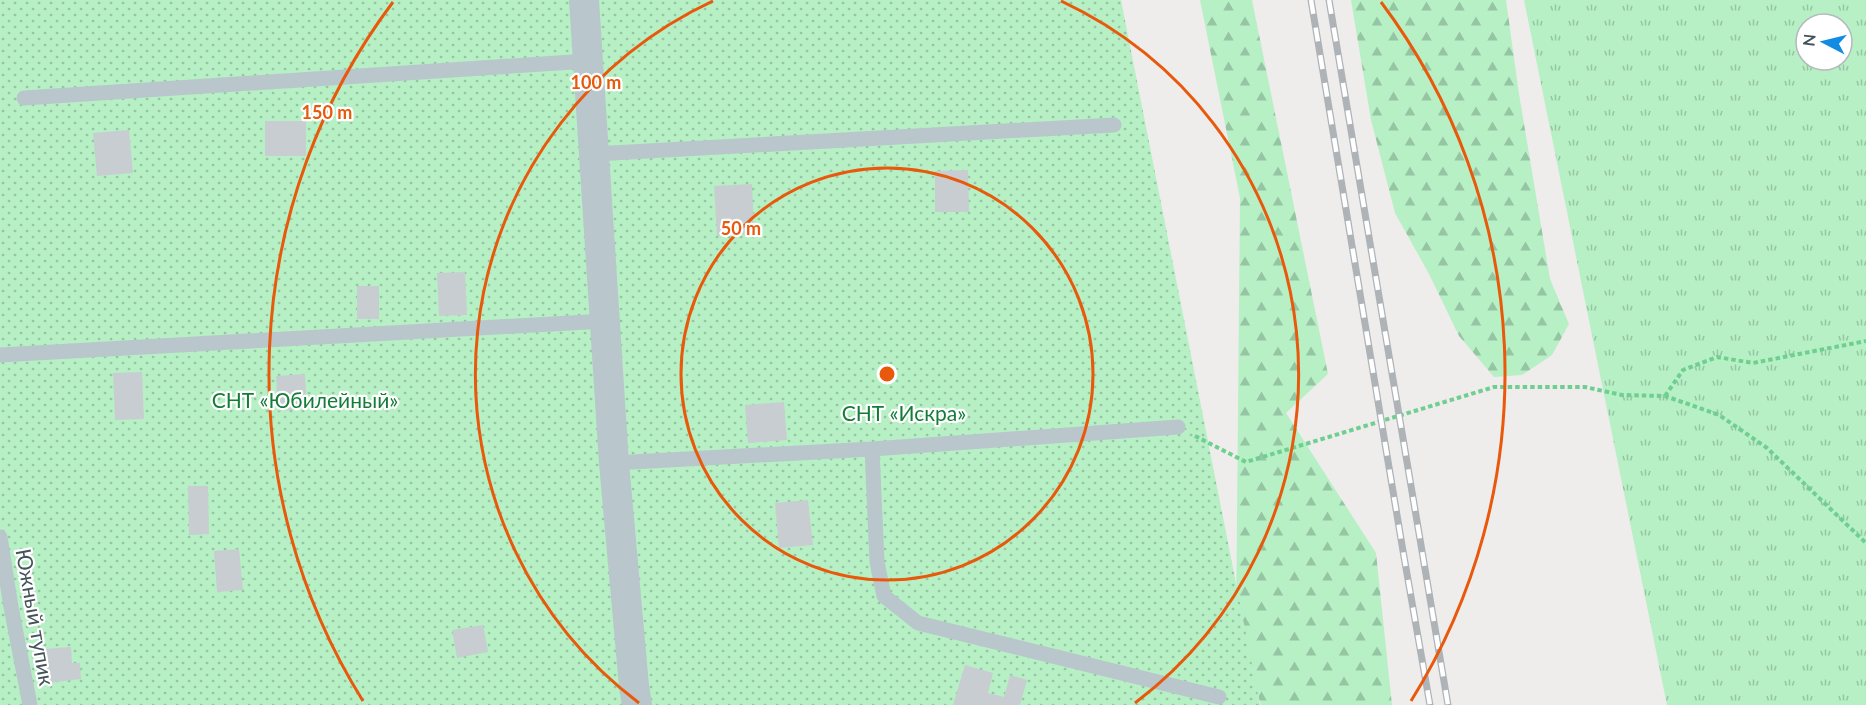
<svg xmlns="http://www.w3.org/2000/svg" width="1866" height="705" viewBox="0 0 1866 705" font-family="Lato,sans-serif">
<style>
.grass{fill:url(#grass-tufts);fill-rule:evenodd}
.forest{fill:url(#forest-firs)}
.park{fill:url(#park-dots)}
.building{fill:#c8cdd1}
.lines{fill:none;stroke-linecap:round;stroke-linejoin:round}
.path{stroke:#6ecf91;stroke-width:4;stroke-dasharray:4.5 3;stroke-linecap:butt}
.service{stroke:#b9c6cc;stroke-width:15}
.minor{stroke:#b9c6cc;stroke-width:30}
.rail-casing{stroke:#aeb3b7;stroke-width:7}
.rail{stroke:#fff;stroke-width:4.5;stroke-dasharray:14;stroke-linecap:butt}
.ring{fill:none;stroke:#e8590c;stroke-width:3}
.labels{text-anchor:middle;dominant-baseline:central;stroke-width:4.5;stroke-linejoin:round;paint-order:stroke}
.park-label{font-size:21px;fill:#137d38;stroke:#fff}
.street-label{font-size:21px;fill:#44535a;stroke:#fff}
.centre{fill:#e8590c;stroke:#fff;stroke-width:3}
.ring-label{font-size:18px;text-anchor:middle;font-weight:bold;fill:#e8590c;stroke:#fff;stroke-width:4.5;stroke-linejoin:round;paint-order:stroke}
</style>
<defs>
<pattern id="grass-tufts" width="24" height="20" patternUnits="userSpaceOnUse" patternTransform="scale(1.5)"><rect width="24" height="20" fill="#b7f0c5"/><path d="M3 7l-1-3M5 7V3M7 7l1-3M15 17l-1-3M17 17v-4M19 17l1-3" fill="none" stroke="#96c5a3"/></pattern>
<pattern id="forest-firs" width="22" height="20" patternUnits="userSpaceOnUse" patternTransform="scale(1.5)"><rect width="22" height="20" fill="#b7f0c5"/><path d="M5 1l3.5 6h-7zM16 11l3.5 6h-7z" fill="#96c5a3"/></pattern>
<pattern id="park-dots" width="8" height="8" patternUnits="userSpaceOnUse" patternTransform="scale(1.5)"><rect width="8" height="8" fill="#b7f0c5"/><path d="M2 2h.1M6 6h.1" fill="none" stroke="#96c5a3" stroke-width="1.8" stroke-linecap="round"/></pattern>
</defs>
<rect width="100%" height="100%" fill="#efecec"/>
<path class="grass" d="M1524 0H1866V705H1667ZM1806 24H1842V60H1806Z"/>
<path class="forest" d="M1200 0H1252L1328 374 1286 413 1376 553 1392 705H1261L1236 626 1240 198Z
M1351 0H1506L1519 94 1550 279 1569 324 1552 355 1522 375 1494 377 1459 336 1429 274 1395 213 1371 120Z"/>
<path class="park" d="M0 0H1121L1260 705H0Z"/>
<path class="building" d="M265 121H306V156H265Z
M129 130 133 173 97 176 93 133Z
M968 170 969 212H935V171Z
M752 184 754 234 717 236 714 186Z
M465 272 467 315 439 316 437 273Z
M357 286H379V319H357Z
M142 372 144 419 115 420 113 373Z
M305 374 307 409 278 411 276 376Z
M784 402 787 440 748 443 745 405Z
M188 486H208L209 534 189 535Z
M808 500 813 545 779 548 775 503Z
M239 549 243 590 217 592 214 551Z
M483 625 488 652 457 658 452 630Z
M71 647 72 663H80L81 679 48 683 44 649Z
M965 665 993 673 988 693 1004 697 1010 675 1027 680 1020 705H953Z"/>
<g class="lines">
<path class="path" d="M1665 396 1683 370 1717 357 1753 363 1866 341
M1195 436 1246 462 1494 387H1585L1622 395 1665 396 1719 415 1767 448 1866 543"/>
<path class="service" d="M24 98 588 61
M594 154 1114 125
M0 355 605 321
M872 449 877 562 884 596 918 623 1219 697
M614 463 872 449 1178 427
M0 537 11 607 30 705"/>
<path class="minor" d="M584 0 614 463 634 686 637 705"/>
<defs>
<path id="rail" d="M1311 0 1403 551 1430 705
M1329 0 1448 705"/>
</defs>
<use href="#rail" class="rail-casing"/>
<use href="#rail" class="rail"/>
</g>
<g class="ring">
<circle cx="887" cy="374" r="206"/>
<path d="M639 703A412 412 0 0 1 713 1M1061 1A412 412 0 0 1 1135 703"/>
<path d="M363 701A618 618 0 0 1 393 2M1381 2A618 618 0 0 1 1411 701"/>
</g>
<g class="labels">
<g class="park-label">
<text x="305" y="399">СНТ «Юбилейный»</text>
<text x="904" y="412">СНТ «Искра»</text>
</g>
<g class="street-label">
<text transform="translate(36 617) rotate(80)">Южный тупик</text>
</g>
</g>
<circle cx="887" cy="374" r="9" class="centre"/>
<g class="ring-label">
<text x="596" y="89">100 m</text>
<text x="327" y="119">150 m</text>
<text x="741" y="235">50 m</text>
</g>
<g transform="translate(1824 42) rotate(277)"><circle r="28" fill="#ffffff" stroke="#b4babd" stroke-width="1.5"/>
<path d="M0-4.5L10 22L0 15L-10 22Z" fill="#128ce3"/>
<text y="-9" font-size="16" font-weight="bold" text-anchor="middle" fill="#44535a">N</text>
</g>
</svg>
